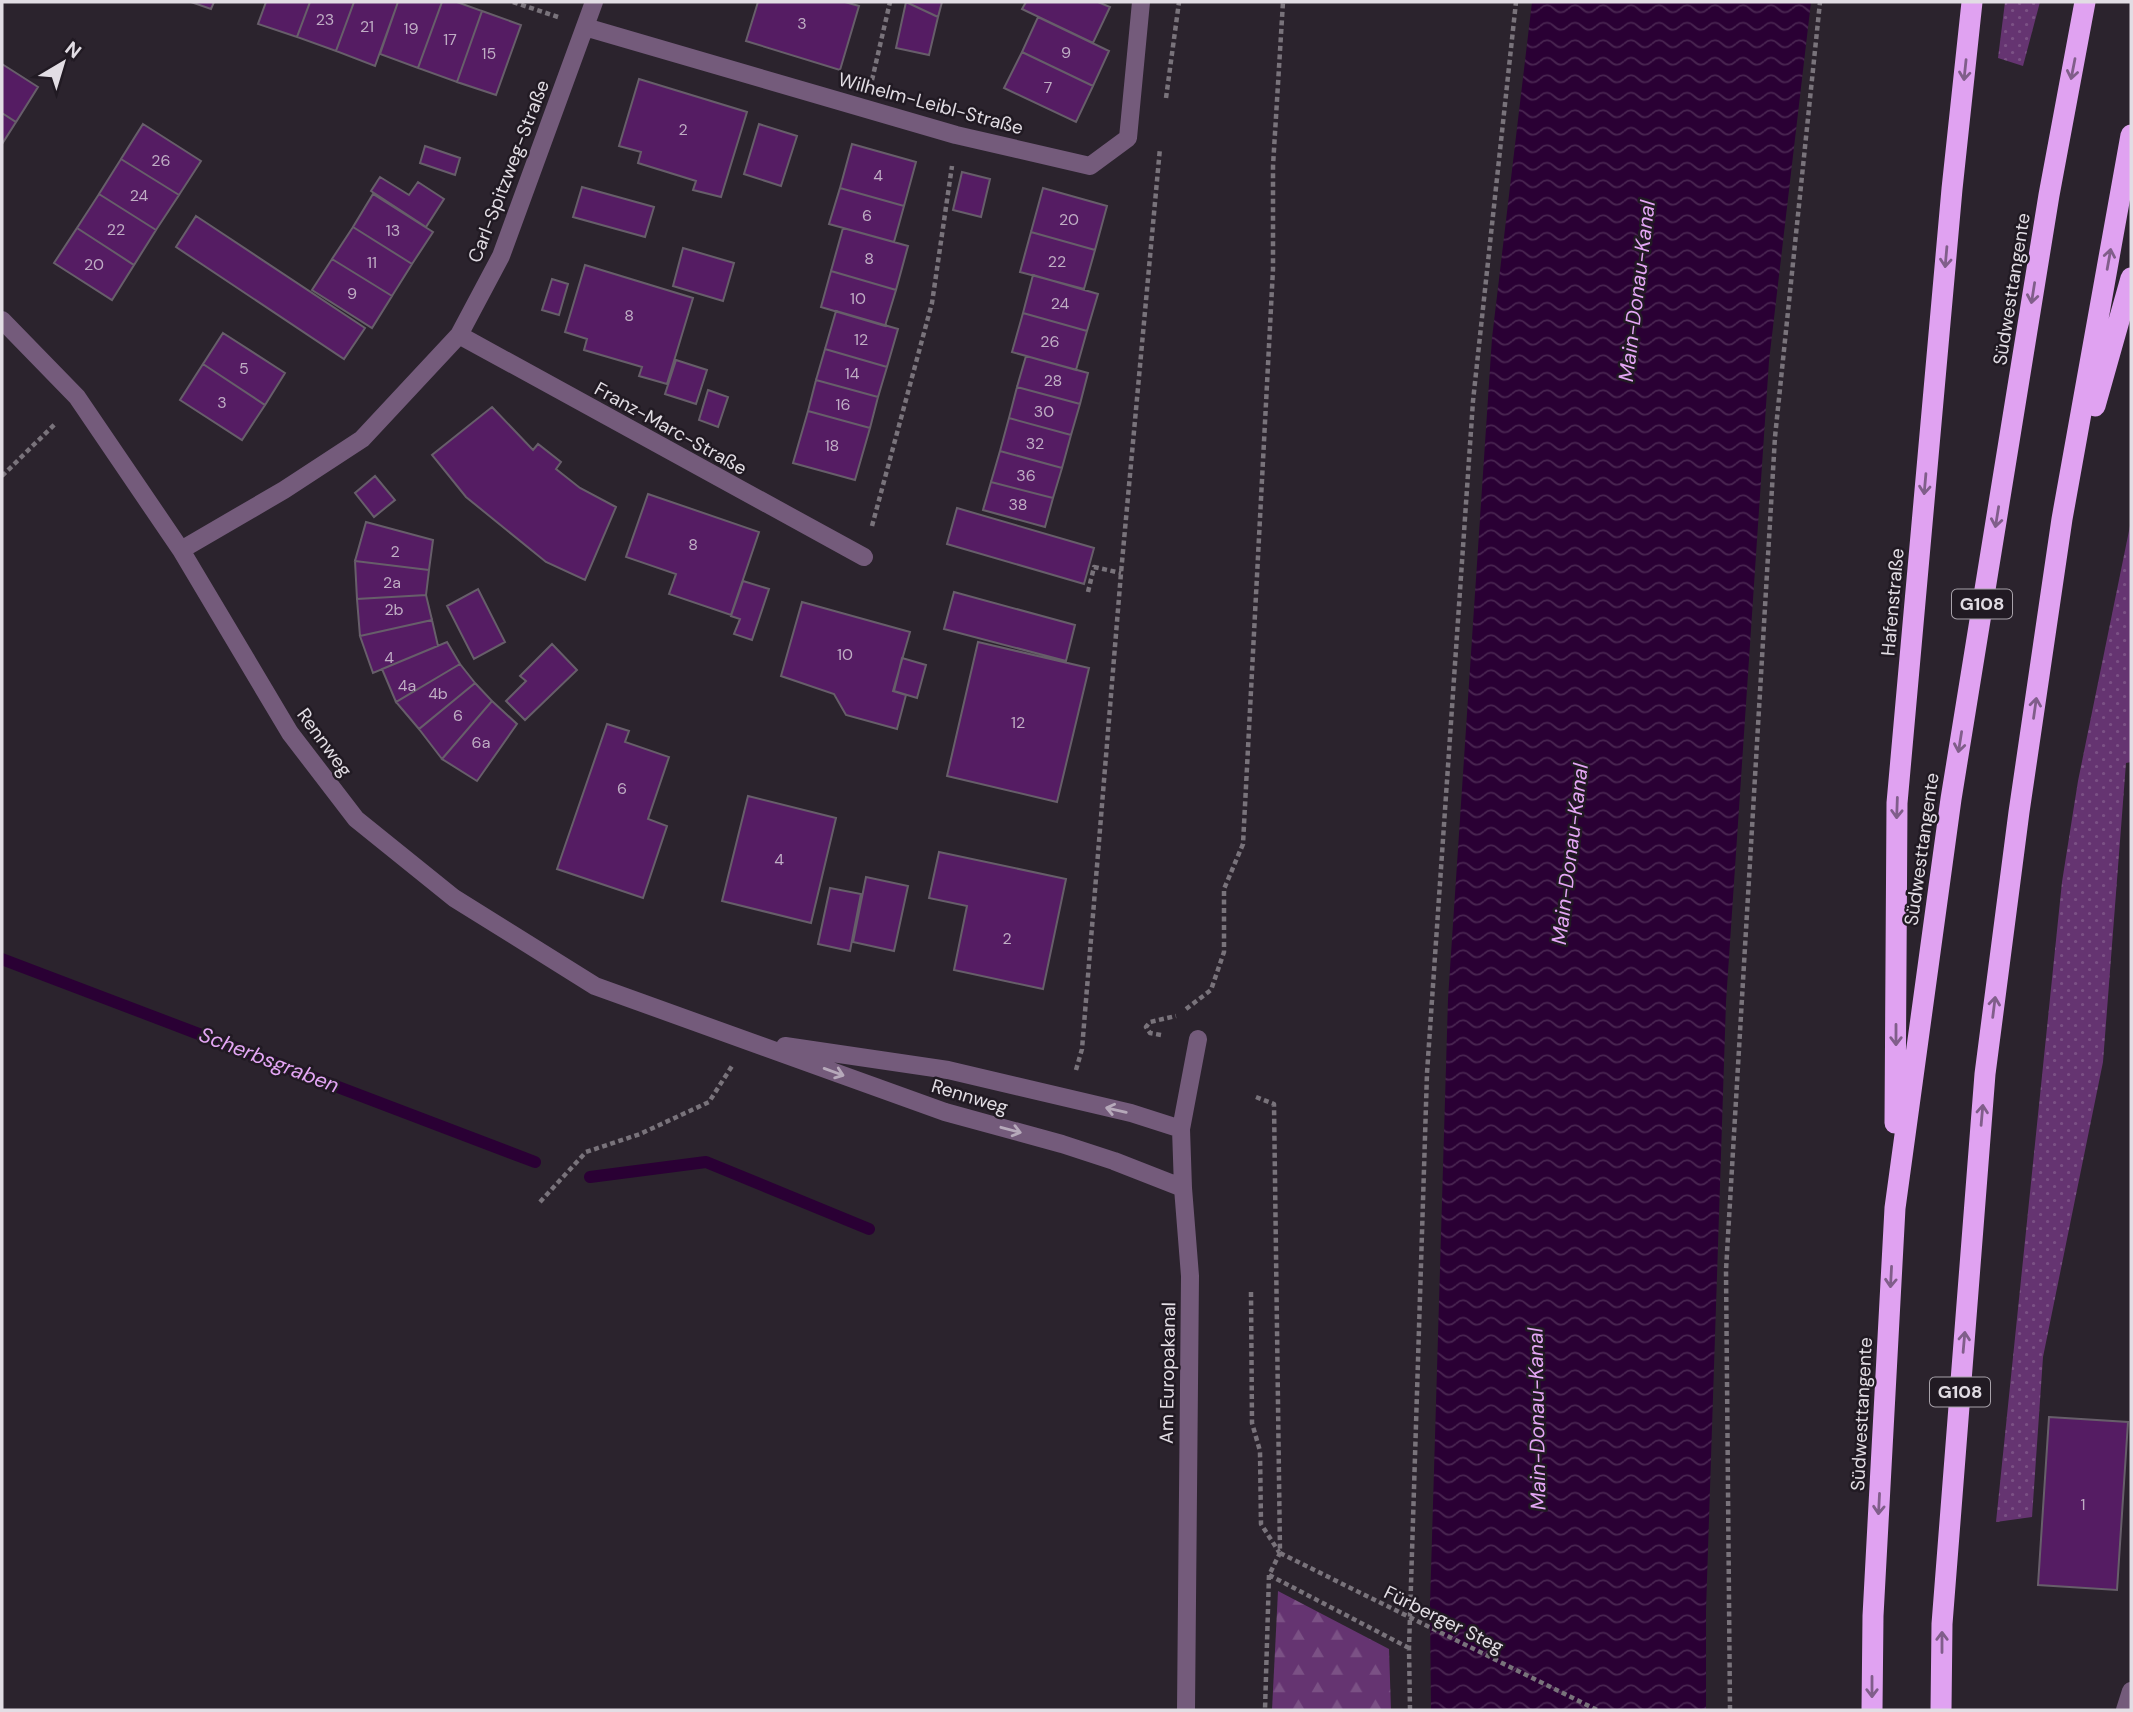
<svg xmlns="http://www.w3.org/2000/svg" width="2133" height="1712" font-family="'DM Sans',sans-serif">
  <defs>
    <pattern id="grass-dots" width="8" height="8" patternUnits="userSpaceOnUse" patternTransform="scale(1.75)"><rect width="8" height="8" fill="#653471"/><path d="M2 2h.1M6 6h.1" fill="none" stroke="#7b5185" stroke-width="1.8" stroke-linecap="round"/></pattern>
    <pattern id="forest-firs" width="22" height="20" patternUnits="userSpaceOnUse" patternTransform="scale(1.75)"><rect width="22" height="20" fill="#653471"/><path d="M5 1l3.5 6h-7zM16 11l3.5 6h-7z" fill="#7b5185"/></pattern>
    <pattern id="water-waves" width="16" height="10" patternUnits="userSpaceOnUse" patternTransform="scale(1.75)"><rect width="16" height="10" fill="#2a0034"/><path d="M0 5q4-4 8 0t8 0" fill="none" stroke="#492551"/></pattern>
  </defs>
  <rect width="100%" height="100%" fill="#2b232d"/>
  <path fill="url(#grass-dots)" d="M2005 2H2040L2023 66 1998 58Z
    M2131 521V762L2126 763 2103 1062 2043 1357 2032 1517 1996 1522 2062 882 2078 781Z"/>
  <path fill="url(#forest-firs)" d="M1278 1591 1389 1649 1391 1710H1272Z"/>
  <path fill="url(#water-waves)" d="M1532 2H1811L1769 361 1726 1002 1706 1610V1710H1431L1430 1605 1448 999 1492 338Z"/>
  <g fill="none" stroke-linecap="round" stroke-linejoin="round">
    <path stroke="#2a0034" stroke-width="12" d="M2 959 535 1162
      M590 1177 706 1162 869 1229"/>
  </g>
  <path fill="#551c63" stroke="#675e6a" stroke-width="2" d="M191 2H214L211 9Z
    M266 2H310L297 37 258 24Z
    M310 2H354L336 51 297 37Z
    M354 2H398L375 66 336 51Z
    M398 2H442L418 68 380 54Z
    M442 2H457L482 11 457 82 418 68Z
    M758 2H845L859 6 840 70 746 41Z
    M906 2H942L938 17Z
    M906 2 938 17 929 55 896 48Z
    M1026 2H1098L1110 7 1093 43 1022 9Z
    M482 11 521 25 496 95 457 82Z
    M1038 17 1109 51 1093 86 1022 52Z
    M1022 52 1093 86 1076 122 1004 88Z
    M2 64 38 87 16 122 2 113Z
    M639 79 747 112 721 197 693 190 696 181 638 163 641 152 619 146Z
    M2 113 16 122 2 144Z
    M143 124 201 161 179 195 121 159Z
    M759 124 797 136 781 186 744 174Z
    M852 144 916 162 904 206 840 188Z
    M425 146 460 158 455 175 420 163Z
    M121 159 179 195 156 230 99 194Z
    M962 172 990 179 981 217 953 210Z
    M380 177 409 195 418 182 444 199 426 227 371 191Z
    M582 187 654 207 645 237 573 217Z
    M840 188 904 206 894 242 829 224Z
    M1043 188 1107 206 1095 250 1031 232Z
    M99 194 156 230 134 265 77 228Z
    M373 194 433 232 412 264 353 227Z
    M196 216 365 328 344 359 176 247Z
    M353 227 412 264 392 296 332 259Z
    M77 228 134 265 112 300 54 263Z
    M843 228 908 246 896 290 831 271Z
    M1031 232 1095 250 1084 289 1020 272Z
    M683 248 734 263 723 301 673 286Z
    M332 259 392 296 372 328 312 290Z
    M585 265 693 298 667 384 639 376 642 367 584 350 587 339 565 332Z
    M831 271 896 290 885 326 821 307Z
    M1033 275 1098 294 1087 331 1023 313Z
    M552 279 568 284 559 315 542 310Z
    M836 311 898 329 887 367 825 349Z
    M1023 313 1087 331 1076 370 1012 352Z
    M223 333 285 373 265 405 203 364Z
    M825 349 887 367 878 397 816 380Z
    M1026 356 1088 373 1080 404 1017 387Z
    M676 360 707 370 696 404 665 394Z
    M203 364 265 405 242 440 180 400Z
    M816 380 878 397 870 428 808 411Z
    M1017 387 1080 404 1071 435 1009 418Z
    M708 390 728 397 718 427 699 420Z
    M492 407 533 450 538 444 561 462 556 469 580 488 616 507 585 580 546 562 466 497 432 455Z
    M808 411 870 428 855 480 793 463Z
    M1009 418 1071 435 1062 468 1000 451Z
    M1000 451 1062 468 1053 498 991 482Z
    M375 476 395 500 374 517 355 493Z
    M991 482 1053 498 1045 527 983 510Z
    M648 494 759 532 731 615 669 594 676 574 626 557Z
    M957 508 1094 548 1084 584 947 544Z
    M366 522 433 540 429 570 355 561Z
    M355 561 429 570 426 595 357 599Z
    M743 581 769 589 752 640 734 634 740 619 731 616Z
    M478 589 505 642 474 659 447 606Z
    M954 592 1075 625 1066 661 944 629Z
    M426 595 432 620 360 636 357 599Z
    M802 602 910 632 893 691 906 695 897 729 846 715 834 694 781 676Z
    M432 620 438 646 373 673 360 636Z
    M447 642 460 664 396 702 382 669Z
    M978 642 1089 668 1057 802 947 776Z
    M552 644 577 670 525 720 506 701 526 681 520 676Z
    M902 658 926 665 917 698 894 691Z
    M460 664 475 683 419 729 396 702Z
    M475 683 492 701 442 759 419 729Z
    M492 701 517 724 477 781 442 759Z
    M607 724 629 731 625 742 669 757 648 819 667 826 643 898 557 869Z
    M748 796 836 818 811 923 722 901Z
    M939 852 1066 879 1043 989 954 970 967 906 929 898Z
    M866 877 908 886 894 951 853 942Z
    M830 888 861 894 850 951 818 944Z
    M2049 1417 2128 1422 2117 1590 2038 1585Z"/>
  <g fill="none" stroke-linecap="round" stroke-linejoin="round">
    <path stroke="#79737b" stroke-width="4.5" stroke-dasharray="5 3.5" stroke-linecap="butt" d="M513 2 558 17
      M872 80 890 2
      M1166 98 1179 2
      M2 476 56 423
      M872 526 932 303 952 166
      M1088 592 1094 567 1121 573
      M1186 1009 1211 990 1224 952V889L1243 844 1273 269V166L1283 2
      M1161 1035 1150 1033 1146 1027 1150 1022 1176 1016
      M1076 1070 1082 1049 1121 573 1160 148
      M1256 1097 1274 1104 1280 1553 1269 1575 1265 1710
      M540 1202 586 1152 640 1134 709 1102 732 1066
      M1251 1292 1252 1423 1260 1451 1261 1524 1279 1552
      M1269 1575 1409 1648
      M1410 1710 1409 1648 1427 1073 1473 401 1516 2
      M1730 1710 1726 1270 1775 437 1820 2"/>
    <path stroke="#745b7b" stroke-width="18" d="M585 27 956 135 1090 166 1128 138 1141 2
      M2 320 77 397 181 550 290 733 356 819 454 898 595 986 945 1112 1062 1144 1114 1161 1183 1188
      M459 335 864 557
      M181 550 284 490 362 439 459 335 501 256 594 2
      M785 1046 948 1070 1131 1113 1181 1129
      M1186 1710 1190 1276 1183 1188 1181 1129 1198 1039
      M2125 1710 2131 1691"/>
    <path stroke="#e0a2f1" stroke-width="21" d="M2095 406 2131 278
      M1895 1123 1897 803 1952 189 1972 2
      M1872 1710 1873 1616 1895 1208 1951 799 2049 195 2085 2
      M1941 1710 1942 1624 1985 1074 2019 812 2062 519 2131 135"/>
    <path stroke="#79737b" stroke-width="4.5" stroke-dasharray="5 3.5" stroke-linecap="butt" d="M1280 1553 1597 1710"/>
  </g>
  <defs><path id="oneway-shaft" d="M-6 0H5M1.5-3L5.5 0L1.5 3" fill="none" stroke-width="1.6" stroke-linecap="round" stroke-linejoin="round" transform="scale(1.75)"/></defs>
  <g stroke="#805e8a">
    <use href="#oneway-shaft" transform="translate(2073 69) rotate(101)"/>
    <use href="#oneway-shaft" transform="translate(1965 70) rotate(96)"/>
    <use href="#oneway-shaft" transform="translate(1946 257) rotate(95)"/>
    <use href="#oneway-shaft" transform="translate(2109 259) rotate(-80)"/>
    <use href="#oneway-shaft" transform="translate(2033 293) rotate(99)"/>
    <use href="#oneway-shaft" transform="translate(1925 484) rotate(95)"/>
    <use href="#oneway-shaft" transform="translate(1997 517) rotate(99)"/>
    <use href="#oneway-shaft" transform="translate(2035 708) rotate(-82)"/>
    <use href="#oneway-shaft" transform="translate(1960 742) rotate(99)"/>
    <use href="#oneway-shaft" transform="translate(1897 808) rotate(92)"/>
    <use href="#oneway-shaft" transform="translate(1994 1007) rotate(-83)"/>
    <use href="#oneway-shaft" transform="translate(1896 1035) rotate(90)"/>
    <use href="#oneway-shaft" transform="translate(1982 1115) rotate(-85)"/>
    <use href="#oneway-shaft" transform="translate(1891 1277) rotate(93)"/>
    <use href="#oneway-shaft" transform="translate(1964 1342) rotate(-85)"/>
    <use href="#oneway-shaft" transform="translate(1879 1504) rotate(93)"/>
    <use href="#oneway-shaft" transform="translate(1942 1642) rotate(-90)"/>
    <use href="#oneway-shaft" transform="translate(1872 1687) rotate(90)"/>
  </g>
  <g stroke="#b6a9ba">
    <use href="#oneway-shaft" transform="translate(834 1072) rotate(20)"/>
    <use href="#oneway-shaft" transform="translate(1116 1110) rotate(-167)"/>
    <use href="#oneway-shaft" transform="translate(1011 1130) rotate(15)"/>
  </g>
  <g text-anchor="middle" stroke-width="5" stroke-linejoin="round" paint-order="stroke">
    <g font-size="16" fill="#bfadc4">
      <text x="325" y="25">23</text>
      <text x="802" y="29">3</text>
      <text x="367" y="32">21</text>
      <text x="411" y="34">19</text>
      <text x="450" y="45">17</text>
      <text x="1066" y="58">9</text>
      <text x="489" y="59">15</text>
      <text x="1048" y="93">7</text>
      <text x="683" y="135">2</text>
      <text x="161" y="166">26</text>
      <text x="878" y="181">4</text>
      <text x="139" y="201">24</text>
      <text x="867" y="221">6</text>
      <text x="1069" y="225">20</text>
      <text x="116" y="235">22</text>
      <text x="393" y="236">13</text>
      <text x="869" y="264">8</text>
      <text x="1057" y="267">22</text>
      <text x="372" y="268">11</text>
      <text x="94" y="270">20</text>
      <text x="352" y="299">9</text>
      <text x="858" y="304">10</text>
      <text x="1060" y="309">24</text>
      <text x="629" y="321">8</text>
      <text x="861" y="345">12</text>
      <text x="1050" y="347">26</text>
      <text x="244" y="374">5</text>
      <text x="852" y="379">14</text>
      <text x="1053" y="386">28</text>
      <text x="222" y="408">3</text>
      <text x="843" y="410">16</text>
      <text x="1044" y="417">30</text>
      <text x="1035" y="449">32</text>
      <text x="832" y="451">18</text>
      <text x="1026" y="481">36</text>
      <text x="1018" y="510">38</text>
      <text x="693" y="550">8</text>
      <text x="395" y="557">2</text>
      <text x="392" y="588">2a</text>
      <text x="394" y="615">2b</text>
      <text x="845" y="660">10</text>
      <text x="389" y="663">4</text>
      <text x="407" y="691">4a</text>
      <text x="438" y="699">4b</text>
      <text x="458" y="721">6</text>
      <text x="1018" y="728">12</text>
      <text x="481" y="748">6a</text>
      <text x="622" y="794">6</text>
      <text x="779" y="865">4</text>
      <text x="1007" y="944">2</text>
      <text x="2083" y="1510">1</text>
    </g>
    <g fill="#211a23" stroke="#a8a2aa" stroke-width="2">
      <rect x="1952" y="589.5" width="60" height="29" rx="5"/>
      <rect x="1930" y="1377.5" width="60" height="29" rx="5"/>
    </g>
    <g font-size="18" font-weight="bold" fill="#e2dde4">
      <text x="1982" y="610">G108</text>
      <text x="1960" y="1398">G108</text>
    </g>
    <g font-size="19" fill="#e2dde4" stroke="#211a23">
      <text transform="translate(931 103) rotate(15)" y="7">Wilhelm-Leibl-Straße</text>
      <text transform="translate(508 171) rotate(-69)" y="7">Carl-Spitzweg-Straße</text>
      <text transform="translate(2011 289) rotate(-81)" y="7">Südwesttangente</text>
      <text transform="translate(671 428) rotate(29)" y="7">Franz-Marc-Straße</text>
      <text transform="translate(1892 602) rotate(-85)" y="7">Hafenstraße</text>
      <text transform="translate(325 742) rotate(54)" y="7">Rennweg</text>
      <text transform="translate(1921 849) rotate(-82)" y="7">Südwesttangente</text>
      <text transform="translate(970 1096) rotate(17)" y="7">Rennweg</text>
      <text transform="translate(1167 1373) rotate(-89)" y="7">Am Europakanal</text>
      <text transform="translate(1861 1414) rotate(-87)" y="7">Südwesttangente</text>
      <text transform="translate(1444 1619) rotate(26)" y="7">Fürberger Steg</text>
    </g>
    <g font-size="21" font-style="italic" fill="#e4a6f5" stroke="#211a23">
      <text transform="translate(1637 291) rotate(-83)" y="7">Main-Donau-Kanal</text>
      <text transform="translate(1570 854) rotate(-83)" y="7">Main-Donau-Kanal</text>
      <text transform="translate(269 1060) rotate(21)" y="7">Scherbsgraben</text>
      <text transform="translate(1537 1419) rotate(-91)" y="7">Main-Donau-Kanal</text>
    </g>
  </g>
  <rect width="2133" height="1712" fill="none" stroke="#e2dde4" stroke-width="7"/>
  <g transform="translate(63 63) rotate(38)" stroke="#211a23" stroke-width="5" paint-order="stroke">
  <path d="M0-5L12 26L0 18L-12 26Z" fill="#e2dde4"/>
  <text y="-10" font-size="19" font-weight="bold" text-anchor="middle" fill="#e2dde4">N</text>
  </g>
</svg>
